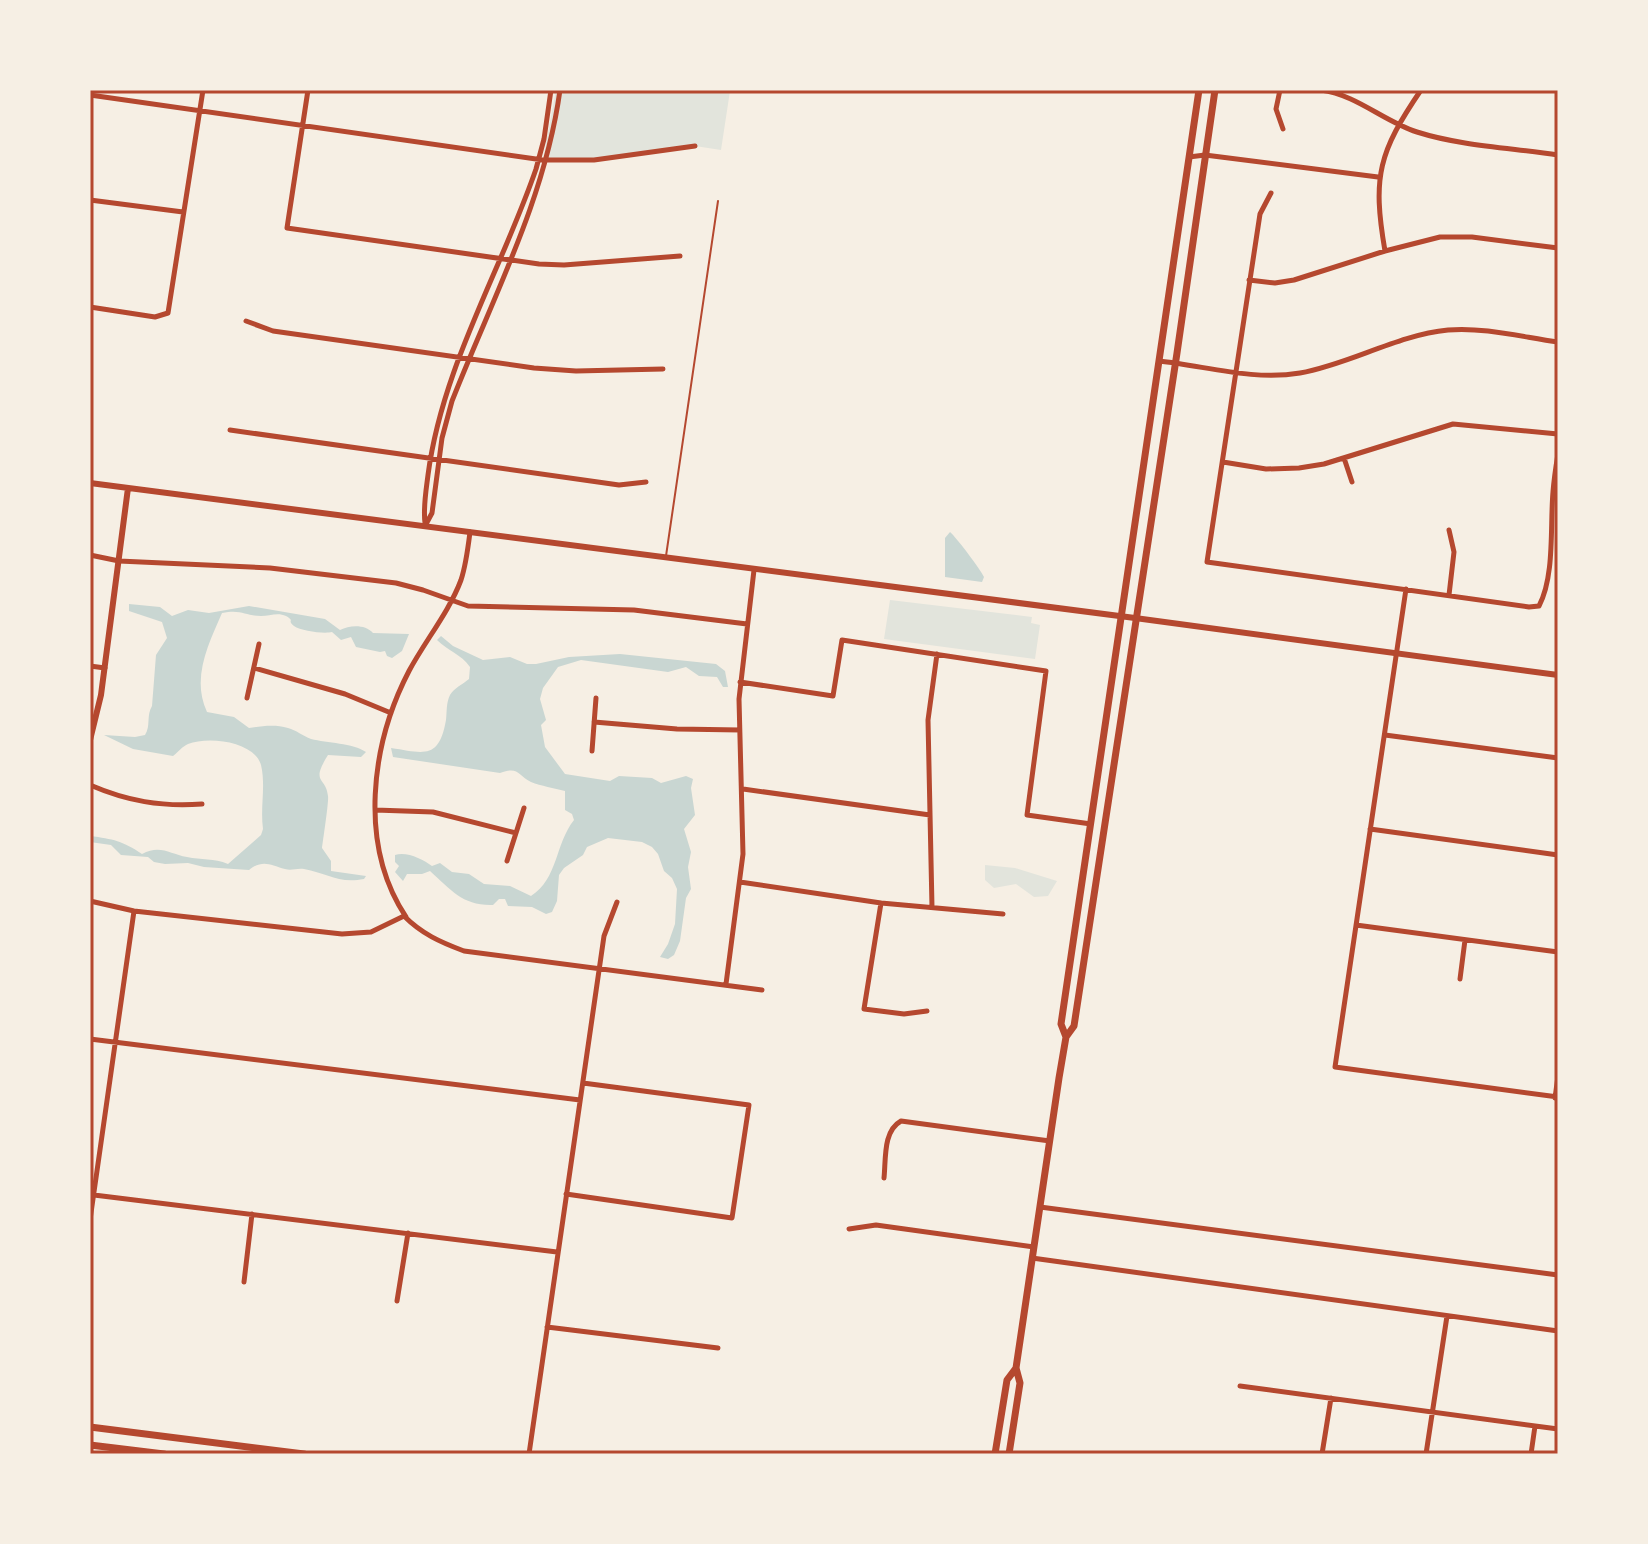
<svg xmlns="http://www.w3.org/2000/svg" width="1648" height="1544" font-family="'Roboto Serif',serif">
  <rect width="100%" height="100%" fill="#f6efe4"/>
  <path fill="#e2e4dc" d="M556 90 730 91 721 150 695 146 594 160H543Z
    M890 600 1032 617 1031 623 1040 625 1035 659 884 639Z
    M985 865 1015 868 1057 881 1048 896 1034 897 1016 884 994 888 985 880Z"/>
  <path fill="#c9d6d2" d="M950 532C956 537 981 570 984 577L982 582 945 577V538Z
    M129 604 160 607 172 616 188 610 209 613 249 606 325 619 340 630C350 625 365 624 373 633L409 634 402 651 392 658 387 656 385 651 380 652 356 647 351 637 341 640 332 632C324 634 301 631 294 626 286 619 296 622 286 616 278 612 269 616 261 616 245 616 242 609 222 613 209 643 191 678 207 712L234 717 249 728C262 726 275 724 288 728 296 730 303 736 311 739 327 743 353 743 366 752L361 757 328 755C310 784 326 776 328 796 329 801 323 840 322 848L331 861V871L366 876 364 879C338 884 327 873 304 869 296 868 292 871 285 869 270 865 263 859 249 870L204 867 188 863 165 864 154 862 148 857 121 855 111 845 90 842V836C113 839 123 841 142 854 160 844 170 854 187 857 201 860 214 858 228 864L261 835 263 829C260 807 266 786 261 765 254 741 208 736 188 744 183 746 178 752 173 756L133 749 104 735 135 737 145 735C151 726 146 716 152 706L156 655 167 638 162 622 129 611Z
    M441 636 453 646 483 660 510 657 527 664H536L569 657 620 654 716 664 725 671 728 687H723L717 677 699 676 686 667 668 672 581 660 558 667 543 688 540 699 546 720 541 725 545 747 565 774 610 781 619 776 652 778 661 783 686 776 693 779 691 788 695 815 684 829 691 852 688 867 691 889 686 898 680 941 674 955 668 959 660 957 668 944 675 924 677 889 672 878 664 871 658 854 652 847 642 842 608 838 587 847 583 855 564 868 559 875 557 901 552 912 546 914 532 907 508 906 505 899H499L493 905C463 906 451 890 430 871L422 874H407L403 881 395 872 399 866 395 862V855C406 851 423 859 432 866L440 863 452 872 469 874 484 884 510 886 531 896C558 879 555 844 574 820L572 814 565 810V791C554 788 541 786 531 782 517 775 519 766 500 773L393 757 391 748C424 753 439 760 446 720 447 712 446 703 450 695 454 688 463 684 469 679L470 667C461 654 448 651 437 640Z"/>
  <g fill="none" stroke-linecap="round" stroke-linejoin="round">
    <path stroke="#b5482f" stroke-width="2" d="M666 556 718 201"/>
    <path stroke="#b5482f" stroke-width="5" d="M308 90 287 228 539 264 564 265 680 256
      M1280 90 1276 109 1283 129
      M1321 90C1357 95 1383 121 1417 132 1461 146 1512 148 1558 155
      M90 95 543 160H594L695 146
      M1189 157 1205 155 1378 177
      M1271 193 1260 214 1207 562 1529 607 1539 606C1555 576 1550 525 1553 492 1554 479 1556 466 1558 454
      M90 200 183 212
      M1385 251C1372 176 1379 152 1421 90
      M1249 280 1275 283 1294 280 1385 251 1440 237H1472L1558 248
      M90 307 155 317 168 313 203 90
      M246 321 273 331 534 368 576 371 663 369
      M1159 361C1206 366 1253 381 1300 373 1350 364 1397 335 1448 330 1484 327 1522 337 1558 342
      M230 430 619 485 646 482
      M1344 458 1352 482
      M1223 462 1266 469 1299 468 1324 464 1453 424 1558 434
      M425 523C423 507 426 491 428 475 442 367 501 271 536 169L544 139 551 90
      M425 526 432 513 442 438 452 401C492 299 545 200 560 90
      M1449 530 1454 552 1449 595
      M90 555 119 561 270 568 396 583 423 590 468 606 634 610 747 624
      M1406 589 1335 1067 1558 1097
      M90 666 105 668
      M254 668 345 694 391 713
      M740 682 833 696 842 640 1046 671 1027 815 1091 824
      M247 698 259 644
      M594 722 677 729 740 730
      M1385 735 1558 758
      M592 751 596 698
      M90 785C127 801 161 807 202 804
      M743 789 930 815
      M375 810 433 812 516 833
      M1370 829 1558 855
      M507 861 524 808
      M740 882 881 903 1003 914
      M90 901 134 911 342 934 371 932 404 916C422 934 440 942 464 951L762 990
      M881 903 864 1009 904 1014 927 1011
      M932 907 928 720 937 654
      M406 917C358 845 371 744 409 671 425 641 449 612 461 580 466 565 468 548 470 532
      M1356 925 1558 952
      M1460 979 1465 940
      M726 984 743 854 739 699 754 570
      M90 1039 580 1100
      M1555 1098 1558 1076
      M884 1178C886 1158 883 1131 901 1121L1050 1141
      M566 1194 732 1218 749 1105 583 1083
      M94 1195 557 1252
      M1040 1207 1558 1275
      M90 1220 134 911
      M849 1229 876 1225 1034 1247
      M1032 1258 1558 1331
      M244 1282 252 1214
      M397 1301 408 1233
      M547 1327 718 1348
      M1240 1386 1558 1429
      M529 1454 604 936 617 902
      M1322 1454 1331 1398
      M1426 1454 1447 1316
      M1531 1454 1535 1426"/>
    <path stroke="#b5482f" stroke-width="6" d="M90 483 1135 618 1558 675
      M90 740 101 695 128 488"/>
    <path stroke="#b5482f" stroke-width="7" d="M1066 1037 1061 1024 1199 90
      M90 1427 304 1454
      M90 1445 164 1454
      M995 1454 1007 1380 1016 1368
      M1009 1454 1020 1383 1016 1368 1059 1078 1066 1037 1074 1026 1177 353 1215 90"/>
  </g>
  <rect width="1648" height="1544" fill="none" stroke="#f6efe4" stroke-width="184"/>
  <rect x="92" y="92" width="1464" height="1360" fill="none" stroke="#b5482f" stroke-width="3"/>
</svg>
